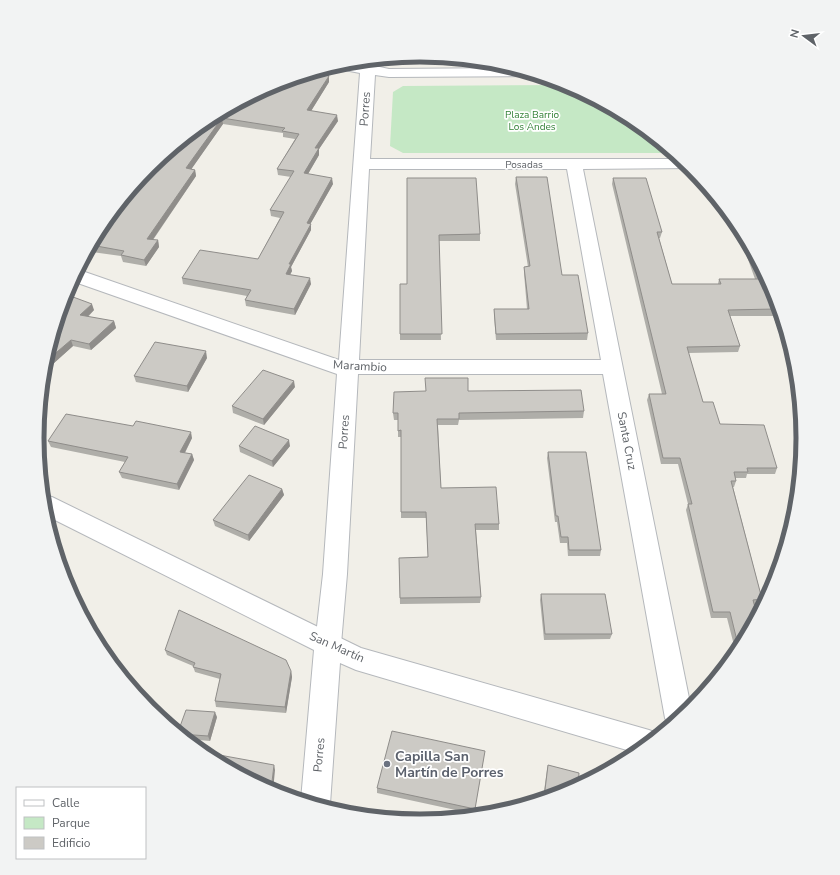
<svg xmlns="http://www.w3.org/2000/svg" width="840" height="875" font-family="'Nunito Sans',sans-serif">
  <rect width="100%" height="100%" fill="#f1efe8"/>
  <path fill="#c5e8c5" d="M570 85 633 119 674 153H403L390 146 393 92 403 86Z"/>
  <g fill="none" stroke-linecap="round" stroke-linejoin="round">
    <g stroke="#b5b8bc" stroke-width="2">
      <path id="minor" d="M375 59V66L389 69 514 68 535 74 529 76 389 77 375 75 370 159H681L692 168 583 169 691 708 669 726 665 718 603 374H358L347 574 341 644 337 652 328 656 319 652 315 644 323 574 337 374 72 281 78 270 82 271 339 360 360 73 329 67 345 62 360 64 361 60ZM369 169H567L601 360H359Z"/>
    </g>
    <g stroke="#b5b8bc" stroke-width="2">
      <path id="tertiary" d="M43 495 52 497 361 648 649 730 659 734 637 753 356 670 340 663 330 804 328 808 301 800 314 650 45 515Z"/>
    </g>
    <use href="#minor" fill="#fff" fill-rule="evenodd"/>
    <use href="#tertiary" fill="#fff" fill-rule="evenodd"/>
  </g>
  <path fill="#afaea9" d="M329 82 311 111 338 121 319 149V155L308 174 333 184 310 224 311 230 291 267 292 271 290 275 311 284 295 315 246 306 245 300 247 296 183 284 182 278 258 259 280 218 271 216 270 210 291 177 278 175 277 169 295 139 283 137V133L223 124 191 169 195 170 196 176 153 240H158L159 247 146 266 123 262 121 256 92 252 90 246 113 215H112L111 213 149 167 207 119Z
    M516 177 562 275 588 333 587 340H496L494 316V309H527L524 273V267H528L515 184Z
    M699 177 718 200H708Z
    M407 178 480 234V241H439L441 340H400V284H407Z
    M613 178 662 232 660 238H659L672 284H718L719 279H755L745 251 747 245H748L744 236 774 291 796 363 799 393 790 370 792 366 773 316H730L740 346 738 352 688 353 703 402 720 424 777 468 775 474H747L746 478H735L736 481 734 487H733L762 599 759 605H754L757 615 738 650 736 653 727 618H711L686 510 688 504 678 464H661L647 400 649 394H662L612 184Z
    M65 294 94 310 88 317 114 321 116 328 91 350 73 346 44 372V363Z
    M207 358 188 392 136 382 134 376Z
    M295 387 264 425 233 413 232 406Z
    M468 391 584 411 583 418 459 420 458 425H438L441 488 499 524V530H476L481 597 480 603 400 604 399 558 428 557 426 518H401V437H398V420H394L393 413Z
    M799 394 800 409 797 399Z
    M192 438 185 453 192 454 194 460 179 490 122 478 119 472 125 462 51 447 48 441Z
    M239 446H290L273 467 240 452Z
    M548 452 601 550 600 556H568L567 543H560L557 522H555L547 458Z
    M282 489 284 495 249 541 215 526 213 520Z
    M541 594 612 634 610 639 544 640 540 600Z
    M165 650 291 671 292 677 286 713 216 707 215 701 220 679 195 672 193 666 167 655Z
    M217 717 210 741 187 739 178 732Z
    M484 756 474 814 377 793V788Z
    M548 765 566 791 543 798 547 770Z"/>
  <path fill="#8f8d8a" d="M329 76V82L308 116 307 110Z
    M337 115 338 121 319 149V155L305 179 304 173 315 148Z
    M222 118 223 124 188 174 186 168Z
    M195 170 196 176 149 245 147 239Z
    M332 178 333 184 307 230V223Z
    M311 224V230L291 267 292 271 287 280 286 274 289 264Z
    M158 240 159 247 146 266 144 260Z
    M310 278 311 284 295 315 294 309Z
    M92 304 94 310 82 322 80 315Z
    M114 321 116 328 91 350 89 344Z
    M71 340 73 346 44 372V363Z
    M206 351 207 358 188 392 187 386Z
    M294 381 295 387 264 425 263 419Z
    M191 432 192 438 182 458 180 452Z
    M289 440 290 446 273 467 272 461Z
    M192 454 194 460 179 490 177 484Z
    M282 489 284 495 249 541 248 535Z
    M291 671 292 677 286 713 285 707Z
    M215 712 217 717 210 741 208 736Z
    M274 765 275 770 273 791 271 790Z"/>
  <path fill="#cccac5" stroke="#8f8d8a" d="M310 72 329 76 307 110 337 115 315 148H319L304 173 332 178 307 223 311 224 289 264H291L286 274 310 278 294 309 245 300 251 290 182 278 200 250 258 259 284 212 270 210 294 171 277 169 299 134 282 131 285 128 222 118 186 168 195 170 147 239 158 240 144 260 121 255 124 251 91 245 118 210 114 209 149 167 207 119 274 84Z
    M516 177H547L562 275H578L588 333 496 334 494 309H529L524 267 530 266Z
    M407 178H476L480 234 439 235 442 334H400V284H407Z
    M613 178H646L662 232H657L672 284H721L719 279H759L747 245H749L774 291 796 363 775 309 728 310 740 346 687 347 703 402H713L720 424 764 425 777 468H747L748 472H734L736 481H731L762 599 753 600 757 615 739 649 730 612H713L688 504H692L680 458H663L649 394H666Z
    M706 186 713 194H710Z
    M65 294 92 304 80 315 114 321 89 344 71 340 44 363 59 315 61 314 59 313Z
    M155 342 206 351 187 386 134 376Z
    M793 364H796L797 375Z
    M263 370 294 381 263 419 232 406Z
    M425 378H468V391L581 390 584 411 459 413V419H437L441 488 496 487 499 524H475L481 597 400 598 399 558 428 557 426 512H401V430L398 431V413H393L394 392 426 391Z
    M66 414 133 426 136 421 191 432 180 452 192 454 177 484 119 472 128 457 48 441Z
    M255 426 289 440 272 461 239 446Z
    M548 452H586L601 550H569L568 537H561L558 516H556Z
    M249 475 282 489 248 535 213 520Z
    M541 594H605L612 634H545Z
    M179 610 286 660 291 671 285 707 215 701 221 674 193 667 195 663 165 650Z
    M186 710 215 712 208 736 180 734 178 732Z
    M392 731 485 751 475 809 377 788Z
    M214 754 274 765 271 790 213 759Z
    M548 765 579 773 578 785 566 791 544 798Z"/>
  <circle fill="#6b7280" stroke="#fff" stroke-width="1.5" cx="387" cy="764" r="4"/>
  <g text-anchor="middle" stroke-width="3.5" stroke-linejoin="round" paint-order="stroke">
    <g font-size="10" fill="#348238" stroke="#fff">
      <text x="532" y="118">Plaza Barrio<tspan x="532" dy="12">Los Andes</tspan></text>
    </g>
    <g font-size="10" fill="#5f6368" stroke="#fff">
      <text x="524" y="168">Posadas</text>
    </g>
    <g font-size="12" fill="#5f6368" stroke="#fff">
      <text transform="translate(365 109) rotate(-86)" y="4">Porres</text>
      <text transform="translate(360 366) rotate(3)" y="4">Marambio</text>
      <text transform="translate(344 432) rotate(-86)" y="4">Porres</text>
      <text transform="translate(627 441) rotate(79)" y="4">Santa Cruz</text>
      <text transform="translate(337 647) rotate(24)" y="4">San Martín</text>
      <text transform="translate(319 755) rotate(-85)" y="4">Porres</text>
    </g>
    <g font-size="14" font-weight="bold" fill="#5b616d" stroke="#fff" text-anchor="start">
      <text x="395" y="761">Capilla San<tspan x="395" dy="16">Martín de Porres</tspan></text>
    </g>
  </g>
  <path d="M0 0H840V875H0ZM44 438a376 376 0 1 1 752 0a376 376 0 1 1-752 0Z" fill="#f2f3f3" fill-rule="evenodd"/>
  <path fill="none" stroke="#5f6368" stroke-width="5" d="M44 438a376 376 0 1 1 752 0a376 376 0 1 1-752 0Z"/>
  <rect x="16" y="787" width="130" height="72" fill="#ffffff" stroke="#bfc1c3"/>
  <rect x="24" y="800" width="20" height="6" fill="#ffffff" stroke="#bfc1c3"/>
  <text x="52" y="807" font-size="12" fill="#5f6368">Calle</text>
  <rect x="24" y="817" width="20" height="12" fill="#c5e8c5" stroke="#bfc1c3"/>
  <text x="52" y="827" font-size="12" fill="#5f6368">Parque</text>
  <rect x="24" y="837" width="20" height="12" fill="#cccac5" stroke="#bfc1c3"/>
  <text x="52" y="847" font-size="12" fill="#5f6368">Edificio</text>
  <g transform="translate(804 36) rotate(285)" stroke="#ffffff" stroke-width="3" paint-order="stroke">
  <path d="M0-3L7 15L0 10L-7 15Z" fill="#5f6368"/>
  <text y="-6" font-size="11" font-weight="bold" text-anchor="middle" fill="#5f6368">N</text>
  </g>
</svg>
